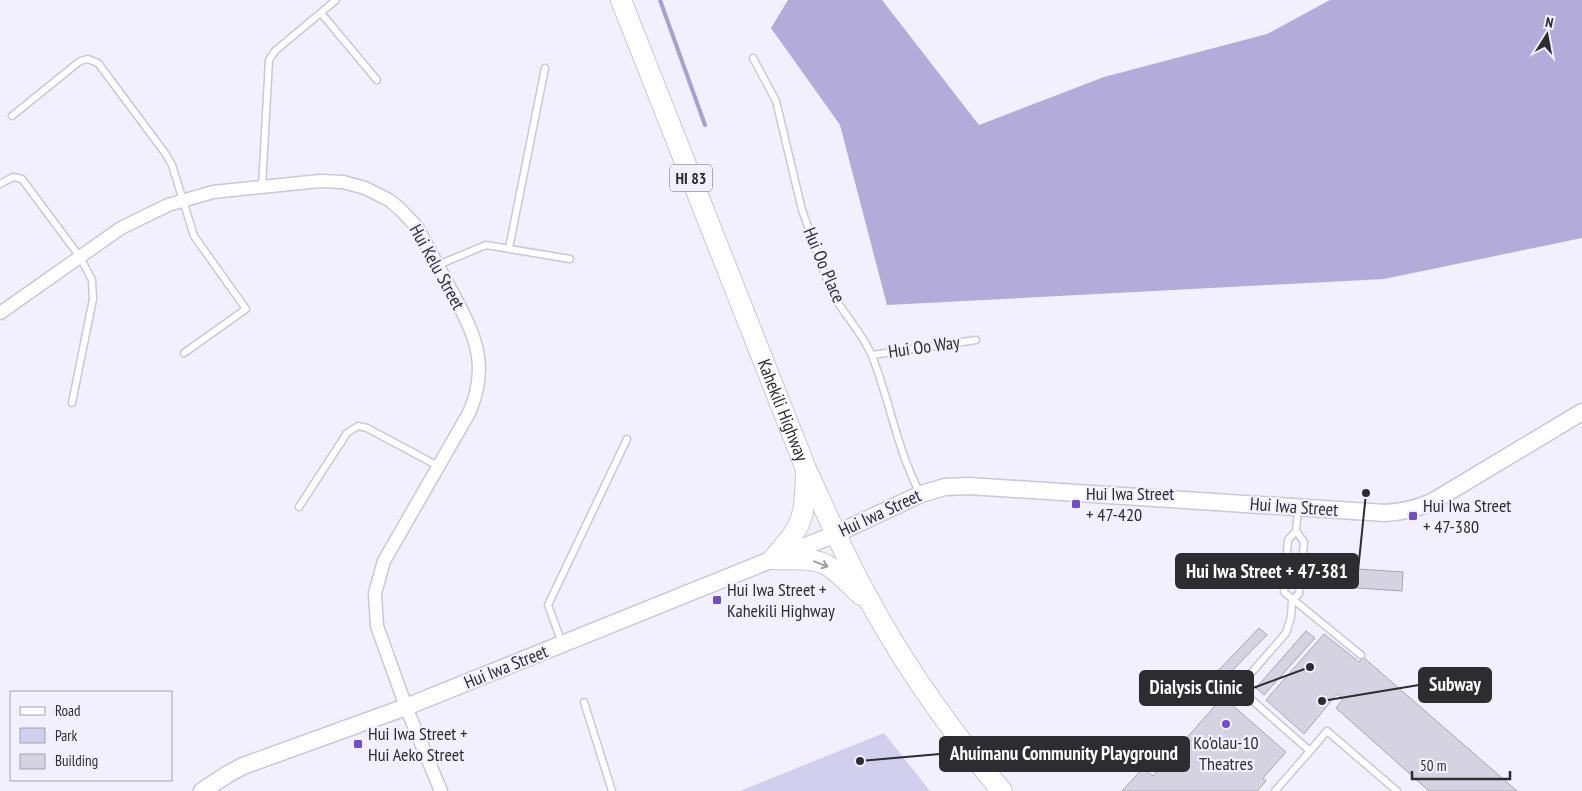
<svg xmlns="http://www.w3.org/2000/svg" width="1582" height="791" font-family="'PT Sans Narrow',sans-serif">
  <rect width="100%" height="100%" fill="#f2f0fe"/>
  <path fill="#d2ceee" d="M884 733 930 791H742V790Z"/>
  <path fill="#b3abda" d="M788 0H882L979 125 1104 77 1267 34 1330 0H1582V238L1384 279 887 305 840 125 771 28Z"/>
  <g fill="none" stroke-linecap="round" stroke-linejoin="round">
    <path stroke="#a8a1cf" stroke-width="4" d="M660 0 705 125"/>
  </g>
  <path fill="#d5d3e1" stroke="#a8a6b3" d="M1344 568 1403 572 1402 591 1342 587Z
    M1259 628 1267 635 1221 682 1214 675Z
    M1306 631 1315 638 1264 695 1256 688Z
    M1324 634 1359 662 1363 657 1517 791H1429L1336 708 1343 699 1337 694 1304 734 1266 700Z
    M1223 697 1286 752 1263 778 1266 781 1257 791H1122L1143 768 1153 776Z"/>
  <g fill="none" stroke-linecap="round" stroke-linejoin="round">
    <g stroke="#c9c8d5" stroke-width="9">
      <path id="service" d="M321 13 377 80
        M753 58 776 101 802 210 831 291C843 314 862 332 872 356 890 401 897 450 920 493
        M12 116 80 61 88 59 98 63 165 153 172 165 194 236 246 309 184 353
        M0 184 13 177 22 179 80 257 92 280 93 299 72 403
        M262 187 269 60 275 51 336 0
        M509 248 545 68
        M438 265 486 245 570 259
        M872 355 976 340
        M299 507 347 433 358 426 367 428 438 466
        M1298 509 1296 531 1288 540 1284 592 1361 655
        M1296 531 1304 542 1299 594 1292 600 1291 617 1286 633 1245 680 1243 689 1245 694 1310 751 1327 731 1397 791
        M562 643 548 605 627 439
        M584 702 612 791
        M1275 791 1310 751"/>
    </g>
    <g stroke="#c9c8d5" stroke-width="15">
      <path id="minor" d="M0 313 121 228 168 205 213 192 320 181 343 182 365 188 389 200 399 208 417 227C429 249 440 270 452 292 475 335 490 365 469 413L384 561 375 593 377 626 406 707 441 791"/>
    </g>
    <g stroke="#c9c8d5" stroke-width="19">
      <path id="tertiary" d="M202 791 228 774 243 766 406 707 773 559 836 534 921 494 945 487 969 486 1385 513C1402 512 1416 509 1432 502L1582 412"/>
    </g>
    <g stroke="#c9c8d5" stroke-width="22">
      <g id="primary">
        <path id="s1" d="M621 0 806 469C824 507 840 546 860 583 899 658 947 727 1002 791"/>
        <path d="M773 559C789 560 810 557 825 564 838 571 850 585 861 595"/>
        <path d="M773 559C781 549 791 539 797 528 806 512 805 491 806 473"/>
      </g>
    </g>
    <use href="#service" stroke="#fff" stroke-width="6"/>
    <use href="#minor" stroke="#fff" stroke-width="12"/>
    <use href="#tertiary" stroke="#fff" stroke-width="16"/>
    <use href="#primary" stroke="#fff" stroke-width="20"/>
  </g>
  <defs><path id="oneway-shaft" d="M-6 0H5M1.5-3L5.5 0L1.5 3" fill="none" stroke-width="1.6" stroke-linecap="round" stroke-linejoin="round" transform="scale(1.25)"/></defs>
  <use stroke="#a0a0a2" href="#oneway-shaft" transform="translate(821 564) rotate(21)"/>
  <g fill="#704ec7" stroke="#f2f0fe" stroke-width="2">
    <rect x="1071" y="499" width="10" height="10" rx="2.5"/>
    <rect x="1408" y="511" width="10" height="10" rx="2.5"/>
    <rect x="712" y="595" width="10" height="10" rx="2.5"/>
    <circle cx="1226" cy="724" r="5"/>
    <rect x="353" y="739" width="10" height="10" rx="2.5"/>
  </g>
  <g text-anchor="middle" stroke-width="4.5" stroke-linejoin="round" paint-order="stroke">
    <rect fill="#f2f0fe" stroke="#68676e" stroke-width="1" x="670" y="164.5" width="42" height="27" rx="4"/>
    <g font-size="16" font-weight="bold" fill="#2d2c31">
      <text x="691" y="184">HI 83</text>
    </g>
    <g font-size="18" fill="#2d2c31" stroke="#f2f0fe">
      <text transform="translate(824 265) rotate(67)" y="6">Hui Oo Place</text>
      <text transform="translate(437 267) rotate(61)" y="6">Hui Kelu Street</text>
      <text transform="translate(924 347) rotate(-8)" y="6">Hui Oo Way</text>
      <text dy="6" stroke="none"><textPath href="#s1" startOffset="441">Kahekili Highway</textPath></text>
      <text transform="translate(1294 507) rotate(4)" y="6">Hui Iwa Street</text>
      <text transform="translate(880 513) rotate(-25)" y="6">Hui Iwa Street</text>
      <text transform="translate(506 667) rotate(-22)" y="6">Hui Iwa Street</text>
    </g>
    <g font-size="18" fill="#2d2c31" stroke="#f2f0fe" text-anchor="start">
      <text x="1086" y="500">Hui Iwa Street<tspan x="1086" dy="21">+ 47-420</tspan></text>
      <text x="1423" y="512">Hui Iwa Street<tspan x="1423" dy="21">+ 47-380</tspan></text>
      <text x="727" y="596">Hui Iwa Street +<tspan x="727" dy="21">Kahekili Highway</tspan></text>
      <text x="368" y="740">Hui Iwa Street +<tspan x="368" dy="21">Hui Aeko Street</tspan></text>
      <text x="1226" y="749" text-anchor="middle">Ko'olau-10<tspan x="1226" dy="21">Theatres</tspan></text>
    </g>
  </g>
  <path fill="none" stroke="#2d2c31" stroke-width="2" d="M1366 493L1358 571M1322 701L1419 685M1310 667L1253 688M860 761L940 754"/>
  <g fill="#2d2c31" stroke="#f2f0fe" stroke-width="2">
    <circle cx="1366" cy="493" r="5"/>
    <circle cx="1322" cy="701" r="5"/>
    <circle cx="1310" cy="667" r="5"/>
    <circle cx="860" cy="761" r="5"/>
  </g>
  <g fill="#2d2c31" stroke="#2d2c31" stroke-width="2">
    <rect x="1176" y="554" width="182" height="34" rx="5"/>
    <rect x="1419" y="668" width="72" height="34" rx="5"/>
    <rect x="1140" y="671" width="113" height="34" rx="5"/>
    <rect x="940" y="737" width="249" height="34" rx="5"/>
  </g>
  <g font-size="19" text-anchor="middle" font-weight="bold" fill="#fff">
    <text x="1267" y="578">Hui Iwa Street + 47-381</text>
    <text x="1455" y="691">Subway</text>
    <text x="1196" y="694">Dialysis Clinic</text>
    <text x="1064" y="760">Ahuimanu Community Playground</text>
  </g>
  <rect x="10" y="691" width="162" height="90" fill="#f2f0fe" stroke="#a3a2ac"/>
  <rect x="20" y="707" width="25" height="8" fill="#ffffff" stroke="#a3a2ac"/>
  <text x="55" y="716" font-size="15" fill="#2d2c31">Road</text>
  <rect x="20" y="728" width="25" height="15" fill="#d2ceee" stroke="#a3a2ac"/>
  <text x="55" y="741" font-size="15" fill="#2d2c31">Park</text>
  <rect x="20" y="754" width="25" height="15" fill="#d5d3e1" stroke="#a3a2ac"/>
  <text x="55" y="766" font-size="15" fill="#2d2c31">Building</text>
  <g transform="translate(1547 35) rotate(11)" stroke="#f2f0fe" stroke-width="4" paint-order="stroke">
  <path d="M0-4L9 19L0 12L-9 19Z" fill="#2d2c31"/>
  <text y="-8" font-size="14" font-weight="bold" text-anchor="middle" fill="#2d2c31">N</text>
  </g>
  <path d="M1412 771v8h98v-8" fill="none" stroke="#2d2c31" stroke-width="2.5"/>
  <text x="1420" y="771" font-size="15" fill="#2d2c31" stroke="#f2f0fe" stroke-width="4" paint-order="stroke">50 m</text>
</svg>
